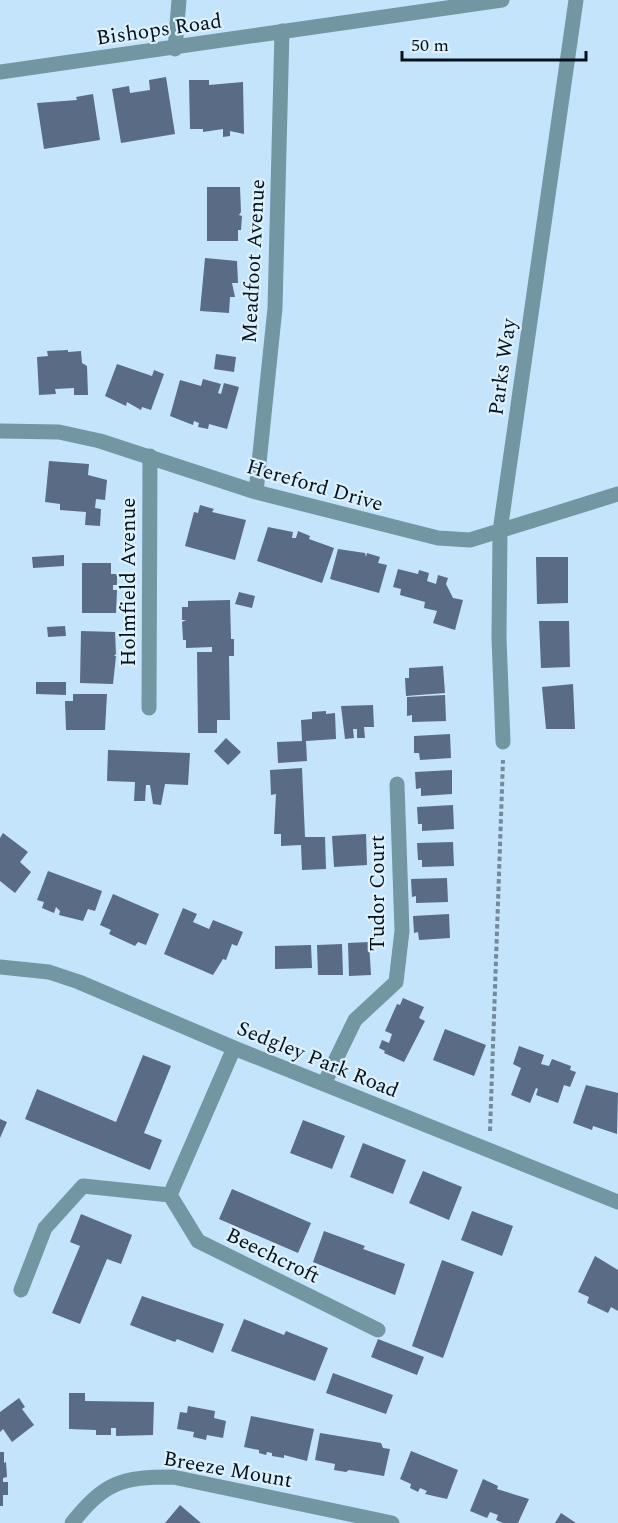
<svg xmlns="http://www.w3.org/2000/svg" width="618" height="1523" font-family="Spectral,serif">
  <rect width="100%" height="100%" fill="#c4e4fc"/>
  <path fill="#596b85" d="M166 77 175 134 121 143 112 89 129 86 130 93 150 90 149 80Z
    M189 80H209V85L243 82 244 134 230 131V136L223 137V129L203 132V129H190Z
    M93 94 100 140 44 149 37 103 77 100 76 97Z
    M207 187H240L241 212 239 215 242 216 241 230H238V241H207Z
    M205 258 237 261 238 283H232L235 297H230L229 313 200 311Z
    M68 350V352L81 351 82 363 87 366 88 395H74V388L55 389 56 394 39 395 37 357 48 356 47 351Z
    M216 354 236 357 234 372 214 369Z
    M117 364 152 376 154 370 164 374 151 410 142 407 141 410 127 402 126 406 105 396Z
    M203 379 221 384 218 393 221 394 224 383 239 387 227 429 209 424 208 429 198 427 199 423 194 421 193 425 170 416 180 380 201 386Z
    M49 461 89 464 88 475 107 480 105 500 96 499 95 508 101 509 100 526 85 525 86 512 60 510V504L45 502Z
    M200 505 214 509 212 512 246 520 235 560 185 546 194 512 198 513Z
    M268 527 293 532 292 538H296L298 531 310 536 309 539 334 548 322 583 257 561Z
    M338 549 365 553 366 557 367 553 380 557 378 563 387 565 379 593 330 579Z
    M64 555V566L33 568 32 557Z
    M536 557H568V603L537 604Z
    M82 563H111V574H117V585H113V590H117L116 613H82Z
    M398 569 418 574 419 570 429 573 427 581 436 584 438 575 448 578 446 584 453 598 463 600 455 630 433 623 437 611 424 608 425 602 400 595 401 589 393 587Z
    M239 592 255 596 252 608 235 604Z
    M230 600 231 639H234V656H229L230 720H217V733H198L197 652H212V647L186 648V640H183L182 622 186 620H182V607H188V601Z
    M539 621H569L570 667 541 668Z
    M65 626 66 636 48 637 47 627Z
    M81 631 115 632 116 654 114 656H116L113 684 80 683Z
    M443 666 445 693 406 696 405 678H409V668Z
    M36 682H66V695L36 694Z
    M573 684 575 729H546L542 687Z
    M73 694H107L105 730H66L65 701H73Z
    M445 695 446 721 412 722V715L407 716V697Z
    M373 705 374 727H364L365 738H357V729H353L354 738 345 739 341 706Z
    M326 711V714L335 713 336 739 306 741 307 761 278 763 277 742 302 741 301 720 312 719V712Z
    M450 734 451 758 420 760 419 753H414V736Z
    M226 738 241 752 228 765 214 751Z
    M108 750 190 753 188 785 165 784 161 805 153 804 150 785H146L145 801H134L135 782 107 781Z
    M302 768 305 837H325L326 869 302 870 301 845 281 846V834H274L276 794 271 795 270 770Z
    M452 770V794L421 796V788L416 789 415 772Z
    M453 805 454 829 422 831V824H418L417 807Z
    M3 833 28 852 20 862 31 872 15 893 0 881V838Z
    M366 834 367 865 334 867 332 836Z
    M453 842 454 866 422 867V860H418L417 843Z
    M48 871 102 891 95 911 88 909 83 921 59 915 60 911 56 907 54 913 42 908 44 902 37 900Z
    M447 878 448 902 416 903V896L412 897 411 879Z
    M113 894 159 914 146 945 138 942 135 946 109 934 111 930 100 925Z
    M183 908 197 914 193 922 209 929 213 920 243 932 237 946 232 944 226 960 223 959 213 975 164 954Z
    M449 914 450 938 419 940 418 932 414 933 413 916Z
    M369 942 371 975 349 976 348 943Z
    M342 944 343 975H318L317 945Z
    M311 945 312 968 275 969V946Z
    M403 998 424 1007 419 1018 425 1021 404 1062 384 1053 385 1051 379 1048 382 1040 389 1043 392 1034 385 1031 397 1004 400 1005Z
    M445 1029 486 1045 474 1076 433 1060Z
    M519 1046 544 1055 541 1064 549 1066 552 1059 571 1066 570 1070 576 1072 570 1087 564 1085 558 1103 536 1095 538 1089 536 1088 530 1103 511 1095 521 1068 513 1064Z
    M143 1055 171 1066 144 1133 162 1140 150 1170 25 1119 37 1089 116 1122Z
    M586 1085 618 1093 617 1134 593 1126 592 1130 573 1123Z
    M0 1119 7 1122 0 1138Z
    M303 1120 345 1136 332 1169 290 1153Z
    M363 1143 406 1160 393 1194 350 1177Z
    M423 1171 462 1187 449 1220 409 1203Z
    M232 1189 311 1223 298 1253 219 1219Z
    M472 1211 513 1226 502 1256 461 1240Z
    M81 1214 132 1235 121 1264 107 1259 80 1324 52 1313 80 1246 70 1242Z
    M324 1231 365 1246 363 1249 405 1264 395 1295 313 1262Z
    M595 1256 618 1270V1311L611 1307 608 1313 587 1303 589 1297 578 1292Z
    M442 1260 474 1272 443 1358 412 1346Z
    M142 1296 224 1324 213 1353 177 1339 175 1342 130 1325Z
    M244 1319 284 1335 286 1331 328 1348 315 1381 231 1351Z
    M378 1339 424 1357 417 1375 371 1357Z
    M333 1373 393 1395 386 1414 326 1393Z
    M69 1393H85V1401L154 1402 153 1435 116 1436V1428H111V1435H96V1430L69 1429Z
    M19 1398 25 1407 22 1409 34 1425 12 1442 3 1429 0 1432V1412Z
    M188 1406 215 1411 214 1418 226 1421 223 1438 207 1435 206 1440 193 1437 194 1432 177 1429 180 1412 187 1413Z
    M251 1416 314 1429 307 1461 284 1455V1458L272 1456V1453L267 1452 266 1455 259 1453V1450L244 1447Z
    M320 1433 381 1443 383 1448 390 1449 384 1476 349 1470 346 1472 334 1470 335 1464 315 1460Z
    M411 1451 458 1470 447 1499 425 1494 427 1491 420 1488 418 1492 410 1488 411 1484 400 1479Z
    M0 1452H4V1463L6 1462 7 1477 3 1478V1482H8V1495H3V1506H0Z
    M483 1479 498 1486 497 1489 529 1499 518 1523H503L496 1520 498 1515 490 1512 487 1518 470 1511Z
    M180 1505 201 1523H165Z
    M561 1513 576 1523H555Z"/>
  <g fill="none" stroke-linecap="round" stroke-linejoin="round">
    <path stroke="#738a9b" stroke-width="4" stroke-dasharray="4.5 3" stroke-linecap="butt" d="M490 1131 503 760"/>
    <path stroke="#7297a3" stroke-width="15" d="M175 49 179 0
      M0 72 502 0
      M0 431 59 432 100 441 256 492 438 538 470 540 618 494
      M256 492 275 308 282 31
      M149 708 150 456
      M503 742 499 638 500 531 576 0
      M0 967 49 972 79 982 234 1048 618 1202
      M324 1084 355 1020 396 982 402 931 397 784
      M170 1195 234 1048
      M21 1290 45 1228 83 1186 170 1195 198 1241 378 1330
      M72 1523C105 1482 121 1477 173 1477L392 1523"/>
  </g>
  <g text-anchor="middle" stroke-width="4.5" stroke-linejoin="round" paint-order="stroke">
    <g font-size="21" fill="#061119" stroke="#dcf0fe">
      <text transform="translate(159 29) rotate(-8)" y="7">Bishops Road</text>
      <text transform="translate(253 261) rotate(-87)" y="7">Meadfoot Avenue</text>
      <text transform="translate(502 367) rotate(-82)" y="7">Parks Way</text>
      <text transform="translate(315 485) rotate(16)" y="7">Hereford Drive</text>
      <text transform="translate(128 582) rotate(-90)" y="7">Holmfield Avenue</text>
      <text transform="translate(377 893) rotate(-90)" y="7">Tudor Court</text>
      <text transform="translate(318 1059) rotate(22)" y="7">Sedgley Park Road</text>
      <text transform="translate(273 1255) rotate(26)" y="7">Beechcroft</text>
      <text transform="translate(228 1469) rotate(10)" y="7">Breeze Mount</text>
    </g>
  </g>
  <path d="M402 51v9h184v-9" fill="none" stroke="#061119" stroke-width="3"/>
  <text x="411" y="51" font-size="18" fill="#061119" stroke="#dcf0fe" stroke-width="4.5" paint-order="stroke">50 m</text>
</svg>
